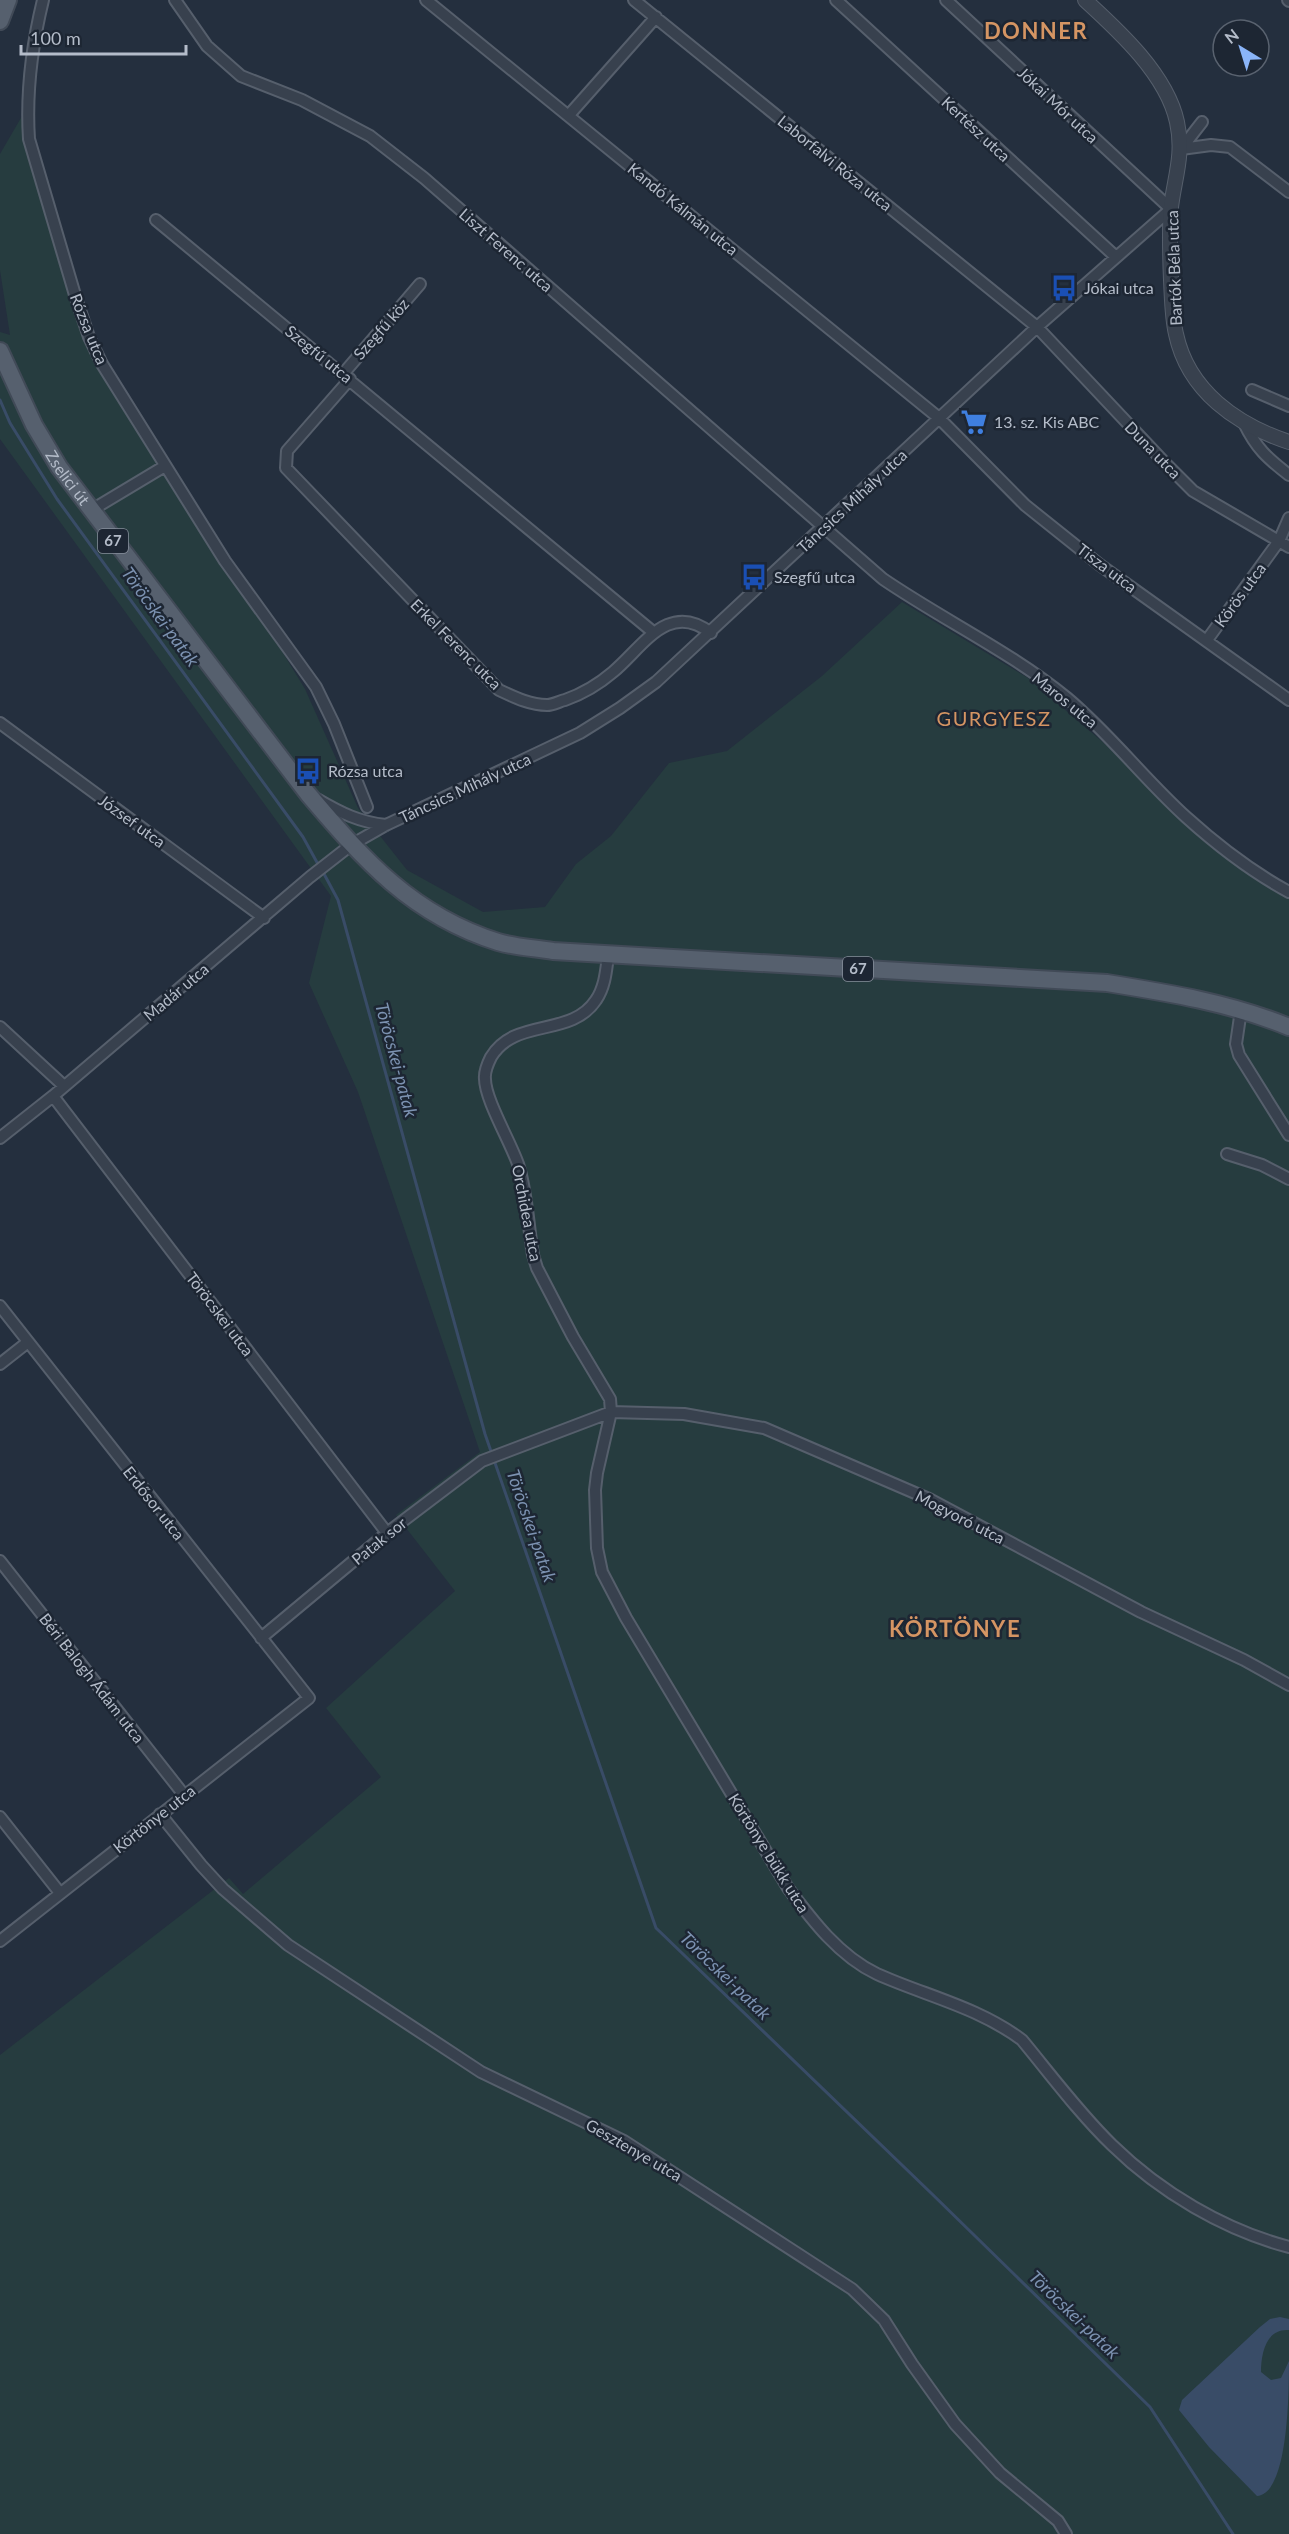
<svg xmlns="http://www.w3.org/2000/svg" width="1289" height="2534" font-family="Lato,sans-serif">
  <rect width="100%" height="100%" fill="#242f3e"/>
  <path fill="#263c3f" d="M25 111 65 251 105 362 305 689 358 808 407 870 483 912 545 907 576 864 611 836 669 763 727 751 822 676 902 602 1028 678 1105 744 1181 820 1260 883 1289 899V2534H0V2055L229 1878 243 1894 381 1777 326 1708 455 1591 396 1515 480 1452 358 1092 309 983 331 896 0 439V332L10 335 0 270V154Z"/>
  <path fill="#394c67" d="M1280 2317 1289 2319V2330C1266 2328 1261 2354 1261 2372L1271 2380 1281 2378 1289 2361C1289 2390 1289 2494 1257 2496L1209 2447 1179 2410 1182 2400 1260 2327 1270 2319Z"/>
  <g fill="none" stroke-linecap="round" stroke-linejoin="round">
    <path stroke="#394c67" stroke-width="3" d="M0 400 10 423 57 499 303 837 319 866
      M323 872 338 900 485 1434 656 1928 930 2192 1150 2407 1233 2534"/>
    <g stroke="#565f6c" stroke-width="14">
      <path id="minor" d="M43 0C32 45 26 93 29 139L75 295 89 337 102 364 225 561 316 687 334 724 367 807
        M175 0 207 46 241 76 302 100 370 136 424 178 883 579C943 620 1011 652 1067 698 1110 734 1144 779 1186 817 1217 845 1252 872 1289 892
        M426 0 939 418 1025 505 1100 565 1289 700
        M634 0 1037 327 1165 463 1193 491 1289 547
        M836 0 1116 257
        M1288 0 1289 1
        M569 115 656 17
        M1181 149 1211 145 1230 147 1289 192
        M1181 149 1202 122
        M156 220 653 632
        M343 374 420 284
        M350 379 287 451 286 468 499 690C514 697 530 705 547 705 553 705 560 701 565 700 582 694 599 684 613 672 643 647 668 600 711 633
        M1252 390 1289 406
        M1244 423C1256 448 1267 458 1289 475
        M90 511 165 466
        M1207 640 1279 541 1289 518
        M0 723 264 918
        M317 799C341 813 359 822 386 825
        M608 956C606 971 605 987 596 1000 571 1038 515 1017 491 1057 488 1063 484 1071 485 1079 485 1099 510 1141 518 1164 527 1192 528 1225 533 1255L537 1268 573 1337 610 1399 611 1412 597 1473 595 1490 597 1548 602 1572 626 1618 788 1888C812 1920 839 1956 877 1974 926 1996 978 2007 1022 2040 1051 2075 1079 2113 1112 2145 1160 2192 1224 2230 1289 2247
        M1241 1010 1236 1044 1239 1055 1289 1135
        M0 1027 64 1086
        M53 1096 387 1533
        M0 1138 53 1096 310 877 351 845 386 825 580 733 620 708 656 682 1037 327 1171 209 946 0
        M1227 1154 1262 1165 1289 1179
        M0 1306 309 1698 0 1941
        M0 1364 28 1342
        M0 1561 184 1795
        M261 1638 387 1533 482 1461 611 1412 684 1414 764 1428 929 1499 1141 1612 1244 1660 1289 1685
        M160 1814 201 1865 223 1889 288 1945 481 2072 624 2141 852 2289 884 2320 912 2364 955 2424 1000 2473 1058 2521 1066 2534
        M0 1817 60 1893"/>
    </g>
    <g stroke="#565f6c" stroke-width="16">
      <path id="tertiary" d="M1085 0C1119 31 1167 75 1177 122 1184 154 1175 176 1171 207 1169 231 1170 256 1171 280 1172 298 1172 317 1176 334 1188 391 1237 425 1289 442"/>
    </g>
    <g stroke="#414a57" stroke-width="20">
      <g id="primary">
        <path d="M0 21 8 0"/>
        <path id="s1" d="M0 351 34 425 59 467 308 794C364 860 412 915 498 942 515 947 535 948 553 951L1107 983C1169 993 1231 1003 1289 1027"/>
      </g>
    </g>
    <use href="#minor" stroke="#38414e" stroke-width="10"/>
    <use href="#tertiary" stroke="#38414e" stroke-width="14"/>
    <use href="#primary" stroke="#56606e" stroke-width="16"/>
  </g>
  <defs>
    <g id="bus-bare" transform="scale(2.07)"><path d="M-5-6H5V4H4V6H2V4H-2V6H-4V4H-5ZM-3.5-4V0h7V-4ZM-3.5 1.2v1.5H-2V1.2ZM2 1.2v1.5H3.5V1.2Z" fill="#1a4fb4" stroke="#1d2633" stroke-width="2.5" paint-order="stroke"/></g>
    <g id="supermarket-bare" transform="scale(2.07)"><path d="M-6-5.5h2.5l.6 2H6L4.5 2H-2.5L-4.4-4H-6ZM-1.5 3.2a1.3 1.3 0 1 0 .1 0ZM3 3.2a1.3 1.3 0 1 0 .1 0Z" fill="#3f7fe0" stroke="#1d2633" stroke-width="2.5" paint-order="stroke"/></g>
  </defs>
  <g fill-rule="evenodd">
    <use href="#bus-bare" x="1064" y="288"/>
    <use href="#supermarket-bare" x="974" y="422"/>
    <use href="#bus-bare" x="754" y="577"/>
    <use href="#bus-bare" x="308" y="771"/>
  </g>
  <g text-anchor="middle" stroke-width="5" stroke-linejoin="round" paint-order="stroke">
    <g fill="#1d2633" stroke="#878f9c" stroke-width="1.5">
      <rect x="98" y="529" width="30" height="24" rx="4.5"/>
      <rect x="843" y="957" width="30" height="24" rx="4.5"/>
    </g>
    <g font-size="15" font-weight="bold" fill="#b4bcc9">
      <text x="113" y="546">67</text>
      <text x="858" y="974">67</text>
    </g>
    <g font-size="16" fill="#b4bcc9" stroke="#1d2633">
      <text transform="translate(1058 105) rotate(43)" y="6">Jókai Mór utca</text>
      <text transform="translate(976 129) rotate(43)" y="6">Kertész utca</text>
      <text transform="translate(835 163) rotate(39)" y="6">Laborfalvi Róza utca</text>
      <text transform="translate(683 209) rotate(39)" y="6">Kandó Kálmán utca</text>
      <text transform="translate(506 250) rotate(41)" y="6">Liszt Ferenc utca</text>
      <text transform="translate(1174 268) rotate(-92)" y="6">Bartók Béla utca</text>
      <text transform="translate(89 329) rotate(68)" y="6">Rózsa utca</text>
      <text transform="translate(381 329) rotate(-49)" y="6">Szegfű köz</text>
      <text transform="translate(319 354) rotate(39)" y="6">Szegfű utca</text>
      <text transform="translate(1153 450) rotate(46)" y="6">Duna utca</text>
      <text dy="6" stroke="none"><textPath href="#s1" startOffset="144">Zselici út</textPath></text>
      <text transform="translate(852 501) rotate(-43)" y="6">Táncsics Mihály utca</text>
      <text transform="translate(1107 568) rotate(37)" y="6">Tisza utca</text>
      <text transform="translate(1240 595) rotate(-54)" y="6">Körös utca</text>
      <text transform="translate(456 644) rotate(45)" y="6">Erkel Ferenc utca</text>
      <text transform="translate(1065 700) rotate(39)" y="6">Maros utca</text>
      <text transform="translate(465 788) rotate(-25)" y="6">Táncsics Mihály utca</text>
      <text transform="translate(132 821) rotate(36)" y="6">József utca</text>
      <text transform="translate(176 992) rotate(-40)" y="6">Madár utca</text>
      <text transform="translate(527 1213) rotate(79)" y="6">Orchidea utca</text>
      <text transform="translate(220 1314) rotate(53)" y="6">Töröcskei utca</text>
      <text transform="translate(154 1503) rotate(52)" y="6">Erdősor utca</text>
      <text transform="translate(960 1517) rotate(27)" y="6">Mogyoró utca</text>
      <text transform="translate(379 1541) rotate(-39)" y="6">Patak sor</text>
      <text transform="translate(92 1678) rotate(52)" y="6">Béri Balogh Ádám utca</text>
      <text transform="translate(154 1819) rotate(-38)" y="6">Körtönye utca</text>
      <text transform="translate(769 1853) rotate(58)" y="6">Körtönye bükk utca</text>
      <text transform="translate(634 2150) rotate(30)" y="6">Gesztenye utca</text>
    </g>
    <g font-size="16" fill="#b4bcc9" stroke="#1d2633" text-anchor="start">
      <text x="1084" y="294">Jókai utca</text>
      <text x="994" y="428">13. sz. Kis ABC</text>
      <text x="774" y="583">Szegfű utca</text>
      <text x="328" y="777">Rózsa utca</text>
    </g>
    <g font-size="18" font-style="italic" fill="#7c92b1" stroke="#1d2633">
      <text transform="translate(160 617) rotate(54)" y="6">Töröcskei-patak</text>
      <text transform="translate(396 1060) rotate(75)" y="6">Töröcskei-patak</text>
      <text transform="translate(531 1526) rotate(71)" y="6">Töröcskei-patak</text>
      <text transform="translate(725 1976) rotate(44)" y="6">Töröcskei-patak</text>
      <text transform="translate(1074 2315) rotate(44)" y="6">Töröcskei-patak</text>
    </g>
    <g font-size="20" letter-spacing="1.5" fill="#d59563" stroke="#1d2633">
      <text x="994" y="726">GURGYESZ</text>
    </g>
    <g font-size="22" font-weight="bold" letter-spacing="1.5" fill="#d59563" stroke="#1d2633">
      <text x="1036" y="39">DONNER</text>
      <text x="955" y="1637">KÖRTÖNYE</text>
    </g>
  </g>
  <g transform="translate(1241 48) rotate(322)"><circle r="28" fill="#1d2633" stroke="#59626f" stroke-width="1.5"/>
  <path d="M0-4.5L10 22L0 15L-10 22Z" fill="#8ab4f8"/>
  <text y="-9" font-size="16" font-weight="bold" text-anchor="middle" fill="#b4bcc9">N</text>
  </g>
  <path d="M21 45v9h165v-9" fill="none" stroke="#b4bcc9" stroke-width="3"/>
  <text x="30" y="45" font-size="18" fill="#b4bcc9" stroke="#1d2633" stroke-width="4.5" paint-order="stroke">100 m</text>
</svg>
